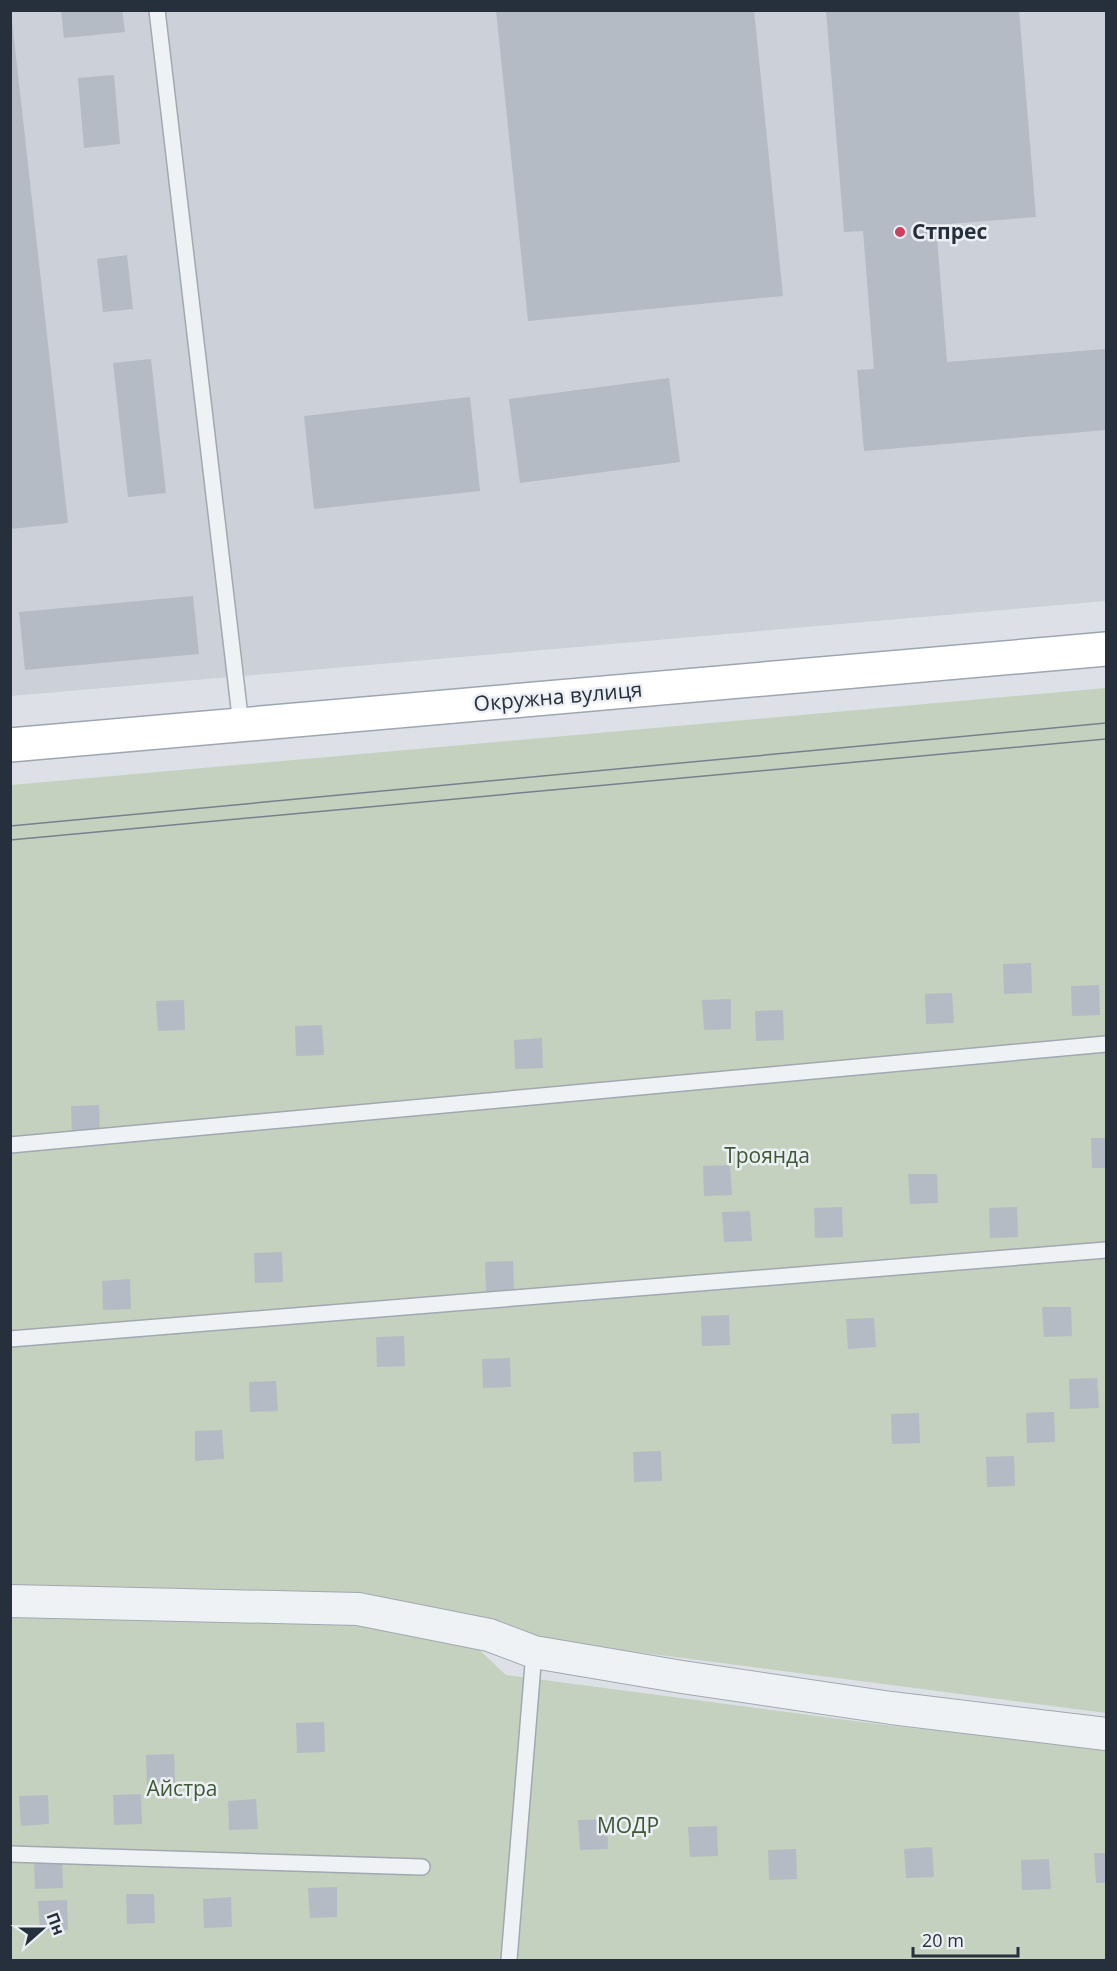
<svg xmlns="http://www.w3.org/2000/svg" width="1117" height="1971" font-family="'Open Sans',sans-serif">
  <rect width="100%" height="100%" fill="#dde1e7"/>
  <path fill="#cbd0d9" d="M11 11H1106V601L11 696Z"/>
  <path fill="#c4d1be" d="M1106 688V1713L544 1640 493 1622 362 1593 11 1592V785Z
    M11 1615 354 1619 475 1646 506 1675 893 1726 1106 1748V1960H11Z"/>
  <path fill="#b4bbc4" d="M61 10H122L125 32 64 38Z
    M496 10H754L783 296 528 321Z
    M826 10H1019L1036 217 936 225 947 362 1106 349V430L864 451 857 370 874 369 863 231 844 232Z
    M10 21H12L68 523 10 529Z
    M114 75 120 144 84 148 78 78Z
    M127 255 133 309 103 312 97 259Z
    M151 359 166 493 128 497 113 363Z
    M669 378 680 462 520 483 509 399Z
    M470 397 480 491 314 509 304 416Z
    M193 596 199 654 25 670 19 612Z
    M1031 963 1032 993 1004 994 1003 964Z
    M1099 985 1100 1015 1072 1016 1071 986Z
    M952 993 954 1023 926 1024 925 994Z
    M731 999V1029L704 1030 702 1000Z
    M184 1000 185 1030 158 1031 156 1001Z
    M783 1010 784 1040 756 1041 755 1011Z
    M322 1025 324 1055 296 1056 295 1026Z
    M542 1038 543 1068 515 1069 514 1040Z
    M99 1105 100 1135 72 1136 71 1106Z
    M1091 1138H1106V1168H1092Z
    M730 1165 732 1195 704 1196 703 1166Z
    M908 1174H937L938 1203 910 1204Z
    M842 1207 843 1237 815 1238 814 1208Z
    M1017 1207 1018 1237 990 1238 989 1208Z
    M750 1211 752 1241 724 1242 722 1212Z
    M282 1252 283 1282 255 1283 254 1253Z
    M513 1261 514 1291 486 1292 485 1262Z
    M130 1279 131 1309 103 1310 102 1281Z
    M1042 1307H1071L1072 1336 1044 1337Z
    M729 1315 730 1345 702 1346 701 1316Z
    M874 1318 876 1347 848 1349 846 1319Z
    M404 1336 405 1366 377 1367 376 1337Z
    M510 1358 511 1387 483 1388 482 1359Z
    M1097 1378 1099 1408 1070 1409 1069 1379Z
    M276 1381 278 1411 250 1412 249 1382Z
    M1054 1412 1055 1442 1027 1443 1026 1413Z
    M919 1413 920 1443 892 1444 891 1414Z
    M222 1430 224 1459 195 1461V1431Z
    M661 1451 662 1481 634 1482 633 1452Z
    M1014 1456 1015 1486 987 1487 986 1457Z
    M324 1722 325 1752 297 1753 296 1723Z
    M174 1754 175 1784 147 1785 146 1755Z
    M141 1794 142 1824 114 1825 113 1795Z
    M48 1795 49 1824 21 1826 19 1796Z
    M256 1799 258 1829 229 1830 228 1801Z
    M607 1819 608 1849 580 1850 578 1820Z
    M717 1826 718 1856 690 1857 688 1827Z
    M932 1847 934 1877 906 1878 904 1849Z
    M796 1849 797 1879 769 1880 768 1850Z
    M1094 1853H1106V1883H1096Z
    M62 1858 63 1888 35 1889 34 1859Z
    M1049 1859 1051 1889 1022 1890 1021 1860Z
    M337 1887V1917L310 1918 308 1888Z
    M126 1894H154L155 1923 127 1924Z
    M231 1897 232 1927 204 1928 203 1899Z
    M67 1900 68 1930 40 1931 38 1901Z"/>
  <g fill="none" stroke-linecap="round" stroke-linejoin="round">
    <g stroke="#a2a8b1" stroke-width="18">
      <path id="lane" d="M157 10 241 725
        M10 1145 1106 1044
        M10 1339 1106 1250
        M10 1854 422 1867
        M509 1960 534 1652"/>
    </g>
    <g stroke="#a2a8b1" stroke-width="34">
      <path id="street" d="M10 1601 358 1609 489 1635 534 1652 682 1677 891 1708 1106 1734"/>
    </g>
    <g stroke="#9ca6b2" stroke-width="36">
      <path id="primary" d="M10 745 1106 649"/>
    </g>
    <use href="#lane" stroke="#eff2f5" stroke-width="15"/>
    <use href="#street" stroke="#eff2f5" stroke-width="32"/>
    <use href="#primary" stroke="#fff" stroke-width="33"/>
    <path stroke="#768190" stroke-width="1.5" d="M10 826 1106 723
      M10 840 1106 739"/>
  </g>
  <circle fill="#cd415d" stroke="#ecf0f5" stroke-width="2" cx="900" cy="232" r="6"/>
  <g text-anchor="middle" stroke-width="5" stroke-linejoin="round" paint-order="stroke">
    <g font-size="21" font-weight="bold" fill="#26303d" stroke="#ecf0f5" text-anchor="start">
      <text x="912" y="239">Стпрес</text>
    </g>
    <g font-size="21" fill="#26303d" stroke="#ecf0f5">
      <text transform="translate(558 697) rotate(-5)" y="7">Окружна вулиця</text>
    </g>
    <g font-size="21" fill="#3d5934" stroke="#ecf0f5">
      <text x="767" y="1163">Троянда</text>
      <text x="182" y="1796">Айстра</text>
      <text x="628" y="1833">МОДР</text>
    </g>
  </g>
  <rect width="1117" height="1971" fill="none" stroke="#26303d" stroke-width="24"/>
  <g transform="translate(42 1929) rotate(69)" stroke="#ecf0f5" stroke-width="4.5" paint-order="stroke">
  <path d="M0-4.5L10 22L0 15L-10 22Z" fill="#26303d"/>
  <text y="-9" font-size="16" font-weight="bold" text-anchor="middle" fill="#26303d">Пн</text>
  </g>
  <path d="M913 1947v9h105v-9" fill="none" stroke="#26303d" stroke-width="3"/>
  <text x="922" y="1947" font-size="18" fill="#26303d" stroke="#ecf0f5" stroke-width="4.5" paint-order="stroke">20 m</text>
</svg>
